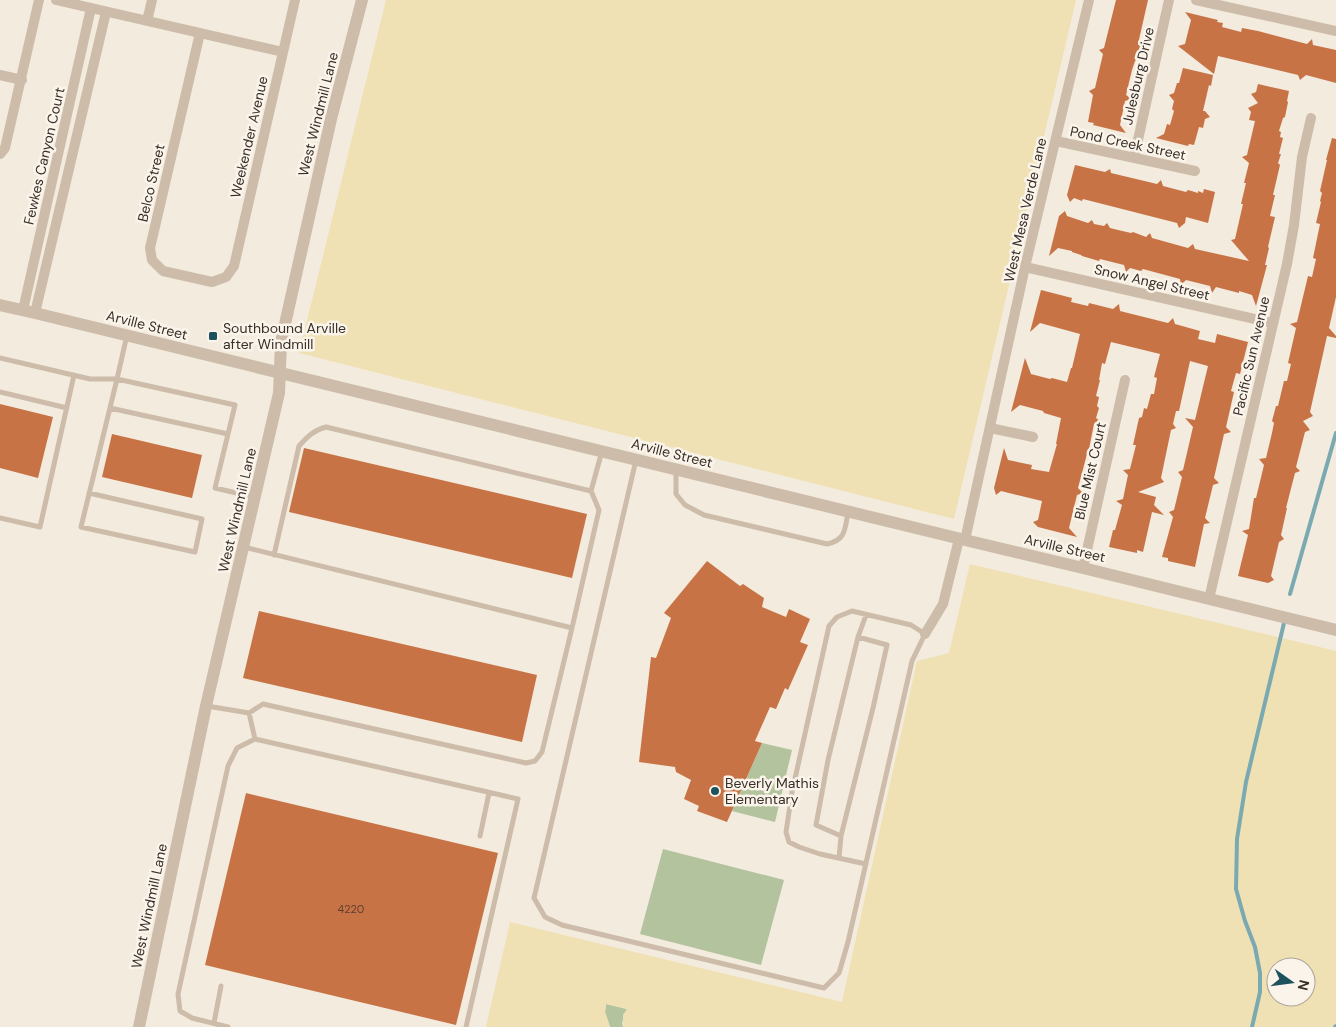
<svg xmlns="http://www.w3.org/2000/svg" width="1336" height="1027" font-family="'DM Sans',sans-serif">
  <rect width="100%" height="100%" fill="#f3ebdd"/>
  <path fill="#b2c39d" d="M762 743 792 750 775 822 732 811Z
    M663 849 784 880 761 965 640 934Z
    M606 1004 627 1009 622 1023 623 1027H610L605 1012Z"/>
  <path fill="#efe1b3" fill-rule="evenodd" d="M386 0H1076L954 519 299 353Z
    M970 564 1336 651V1027H623V1015L627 1009 606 1004 605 1012 610 1027H486L510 922 842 1002 917 661 949 653ZM1276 967H1306V997H1276Z"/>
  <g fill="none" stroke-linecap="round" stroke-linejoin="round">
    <path stroke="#7ba9b1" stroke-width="4" d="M1290 594 1336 433
      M1252 1027 1260 992V973L1255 947 1245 921 1236 889 1237 839 1246 782 1284 623
      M1335 1027 1336 1026"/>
  </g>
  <path fill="#c87346" d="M1116 0H1148L1138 44 1140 46 1136 60 1135 61 1132 70 1126 95 1132 99 1125 101 1120 125 1126 133 1093 125 1094 123 1088 122 1093 95 1089 91 1095 88 1103 54 1099 50 1104 48Z
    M1185 12 1218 20 1217 22 1223 23 1222 27 1241 32 1242 28 1258 31 1307 44 1312 39 1313 45 1336 50V83L1306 75 1300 80 1298 75 1218 56 1214 74 1178 46 1185 44 1191 20Z
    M1183 68 1213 75 1211 86 1209 85 1203 111H1205L1210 117 1205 119 1203 128 1199 127 1194 145 1189 144 1188 146 1156 138 1164 134 1167 124 1170 125 1174 111 1172 109 1174 101 1169 95 1174 93 1177 83H1179Z
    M1258 84 1289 91 1287 101 1288 102 1285 117 1283 118 1279 131 1281 132 1280 137 1283 138 1279 154H1281L1278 163 1280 165 1273 195H1275L1270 216 1275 217 1268 247 1269 248 1265 265H1267L1256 306 1252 295 1239 291V293L1216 287 1212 293 1210 286 1186 280 1181 285 1180 279 1143 269 1141 271 1130 268 1126 272 1124 265 1100 259 1099 261 1082 256 1081 255 1072 252V251L1058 248 1049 256 1059 216 1065 211 1067 216 1088 223 1092 220 1094 224 1104 226 1107 223 1110 228 1118 230 1131 233 1133 232 1146 237 1150 233 1152 238 1188 248 1193 244 1195 249 1249 261 1231 240 1235 239 1243 204H1241L1246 183H1244L1249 163 1242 157 1247 155 1255 121 1249 120 1251 112 1248 108 1258 103 1251 94 1256 92Z
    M1332 138 1336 139V297L1329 328 1336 336V338L1327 336 1310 412 1313 416 1303 421 1310 430 1305 432 1296 467 1300 471 1295 473 1286 508H1287L1281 535 1284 539 1279 542 1271 576 1274 580 1268 583 1238 576 1248 535 1242 531 1249 529 1254 498H1256L1264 465 1259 459 1266 458 1272 433 1274 423 1272 421 1276 406H1278L1284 381H1287L1291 364 1288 363 1296 328 1290 324 1297 322 1308 276 1312 277 1316 259 1313 258 1320 224 1316 223 1321 202 1320 201 1322 193 1320 191 1327 160H1326Z
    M1075 165 1105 172 1110 169 1111 173 1157 184 1161 180 1163 186 1186 192 1188 190 1198 193V191L1203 193 1204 189 1215 192 1208 223 1186 217 1185 223 1179 228 1177 223 1083 199 1082 201 1074 198 1070 202 1067 195Z
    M1041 290 1072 298 1071 302 1088 306 1089 303 1113 309 1119 304 1120 311 1168 323 1173 318 1175 324 1200 331 1198 339 1215 343 1217 334 1248 342 1240 374 1236 373 1231 391 1234 392 1226 427 1231 432 1224 434 1214 478 1219 483 1213 485 1205 518 1210 523 1204 524 1195 567 1168 561V558L1162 557 1173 517 1169 512 1174 510 1182 477 1178 472 1183 470 1193 427 1185 418 1195 420 1208 366 1190 361 1179 411H1176L1173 424 1176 428 1171 430 1161 478 1164 482 1138 492 1156 497 1154 505 1164 515 1152 512 1143 552 1137 550V553L1109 547 1113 530H1115L1122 505 1116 501 1123 499 1128 475 1123 470 1130 469 1136 445H1133L1139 418 1142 417 1144 408 1147 409 1151 394H1154L1157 378 1154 377 1160 354 1111 342 1105 364 1102 363 1099 380H1100L1096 396 1099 397 1097 406 1099 408 1096 418 1100 421 1094 424 1088 454H1087L1078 488 1083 493 1077 495 1069 528 1077 537 1038 527 1033 522 1038 520 1042 501 1001 491 996 495 994 488 1004 448 1008 460 1032 465 1031 469 1049 472 1057 444H1056L1061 418 1044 413 1043 411 1020 405 1011 412 1025 358 1031 374 1050 379 1052 378 1067 382 1071 368H1072L1080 334 1040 323 1030 332Z
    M0 404 53 417 38 478 0 468Z
    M112 434 202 455 192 498 102 477Z
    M304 448 587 514 572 578 289 512Z
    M707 561 740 586 743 584 764 598 762 607 786 617 789 609 810 619 800 642 808 645 788 690 785 688 776 709 770 707 755 741 762 743 727 822 697 811 699 806 684 799 691 780 676 772 675 767 639 762 651 657 656 658 671 618 664 613Z
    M259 611 537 675 522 742 243 678Z
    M246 793 498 853 456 1025 205 965Z"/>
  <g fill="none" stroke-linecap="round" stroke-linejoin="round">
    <path stroke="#ccbca9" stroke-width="5" d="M127 335 117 379 235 405 215 488 254 497
      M0 358 90 379H117C105 428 93 477 81 527L195 552 202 519 89 493
      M0 392 67 408
      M110 408 228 434
      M636 460 534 898 545 917 562 925 824 988 839 973 848 942 912 661 925 634 911 625 852 611 837 617 829 626 792 792 786 832 789 842 799 847 820 854 866 864
      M676 470V494L685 505 704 515 827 544C846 540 845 529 848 512
      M0 518 40 527 74 375
      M244 547 572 628 599 510 591 491 602 451
      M274 555 299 446C307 437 314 430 326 427L591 491
      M207 706 249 713 263 704 526 763 535 761 542 752 572 628
      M249 713 255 739
      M480 836 489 793
      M841 836 816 825 828 760 858 637 866 615
      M839 858 841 836 873 708 887 645 858 637
      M214 1023 221 986
      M228 1027 192 1018 180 1011 178 994 228 766 237 748 255 739 518 799 466 1027"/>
    <path stroke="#ccbca9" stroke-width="10" d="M56 0 283 52
      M1196 0 1336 31
      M147 21 152 0
      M200 33 150 248 152 260 163 271 212 282 226 277 234 266 295 0
      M0 75 22 80
      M1056 141 1195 171
      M0 154 5 148 39 0
      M1134 158 1169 0
      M1025 267 1273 323
      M23 310 91 8
      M35 313 106 12
      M990 428 1033 437
      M965 540 1025 267 1089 0
      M1083 568 1125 380
      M1209 599 1287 264 1294 225 1302 157 1311 118
      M925 634 943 604 959 539"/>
    <path stroke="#ccbca9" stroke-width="12" d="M0 305 35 313 965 540 1083 568 1336 630
      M139 1027 206 706 279 393 281 342 331 119 362 0"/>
  </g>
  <g fill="#1d515b" stroke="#faf4ea" stroke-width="2">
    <rect x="208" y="331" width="10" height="10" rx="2.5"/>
    <circle cx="715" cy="791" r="5"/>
  </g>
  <g text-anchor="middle" stroke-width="5" stroke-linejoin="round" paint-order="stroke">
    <g font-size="11" fill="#5c4030">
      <text x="351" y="913">4220</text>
    </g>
    <g font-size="14" fill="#382f29" stroke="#faf4ea">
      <text transform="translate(1138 76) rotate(-77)" y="5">Julesburg Drive</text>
      <text transform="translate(318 114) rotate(-76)" y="5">West Windmill Lane</text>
      <text transform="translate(249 137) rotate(-77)" y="5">Weekender Avenue</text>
      <text transform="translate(1128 143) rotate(12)" y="5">Pond Creek Street</text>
      <text transform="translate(44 156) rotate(-77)" y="5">Fewkes Canyon Court</text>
      <text transform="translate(151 183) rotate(-77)" y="5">Belco Street</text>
      <text transform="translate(1025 210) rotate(-77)" y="5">West Mesa Verde Lane</text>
      <text transform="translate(1152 282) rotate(13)" y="5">Snow Angel Street</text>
      <text transform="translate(147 325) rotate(14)" y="5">Arville Street</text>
      <text transform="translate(1251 356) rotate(-77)" y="5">Pacific Sun Avenue</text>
      <text transform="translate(672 453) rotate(14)" y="5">Arville Street</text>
      <text transform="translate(1090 471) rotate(-77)" y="5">Blue Mist Court</text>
      <text transform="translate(237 510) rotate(-77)" y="5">West Windmill Lane</text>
      <text transform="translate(1065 548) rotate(13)" y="5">Arville Street</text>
      <text transform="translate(149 906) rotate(-78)" y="5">West Windmill Lane</text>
    </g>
    <g font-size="14" fill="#382f29" stroke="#faf4ea" text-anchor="start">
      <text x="223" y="333">Southbound Arville<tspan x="223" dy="16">after Windmill</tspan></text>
      <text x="725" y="788">Beverly Mathis<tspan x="725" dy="16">Elementary</tspan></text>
    </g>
  </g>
  <g transform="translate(1291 982) rotate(104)"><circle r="24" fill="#faf4ea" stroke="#aca59d"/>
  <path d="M0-4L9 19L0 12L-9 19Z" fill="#1d515b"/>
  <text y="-8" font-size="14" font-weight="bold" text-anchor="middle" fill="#382f29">N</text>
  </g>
</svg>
